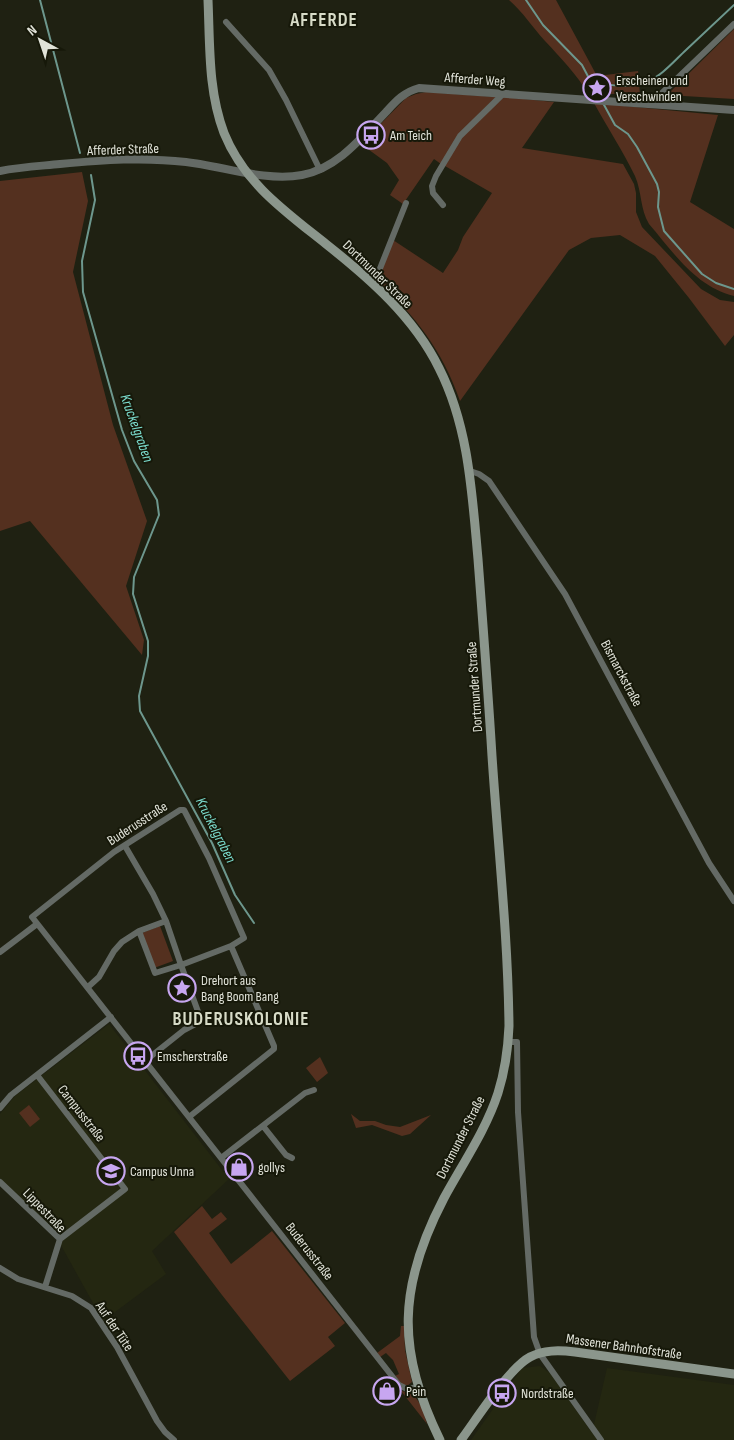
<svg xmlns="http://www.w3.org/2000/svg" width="734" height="1440" font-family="'Sofia Sans Condensed',sans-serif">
  <rect width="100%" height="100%" fill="#1f2112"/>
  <path fill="#242711" d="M109 1024 229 1179 152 1251 166 1274 103 1321 58 1240 0 1178V1114L15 1096Z
    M540 1366 551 1374 592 1433 607 1368 734 1385V1440H471L522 1368Z"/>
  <path fill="#54301f" d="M509 0H556L597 76 638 71 640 95 588 93C576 74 561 58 545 41 533 28 523 12 509 0Z
    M734 29V99L667 95Z
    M426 92 496 97C472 120 458 134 441 164L434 159 403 204 390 195 399 180 387 163 361 144 406 98 416 94Z
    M504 97 554 102 522 148 623 164 634 184 636 193V212L642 227 701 289 720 300 734 302V335L725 346 689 298 655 256 620 235 591 238 569 250 460 401C442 349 416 318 378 280L393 240 443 273 458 250 463 237 492 193 445 166 462 136Z
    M594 103 718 115 690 202 734 229V296C696 287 673 252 649 224 640 209 642 192 635 176 623 151 607 127 594 103Z
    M82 172 88 201 73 272 113 425 147 521 126 586 144 640 142 655 30 521 0 531V181Z
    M160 926 173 961 154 968 142 933Z
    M320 1057 328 1073 317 1082 306 1068Z
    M29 1105 40 1119 30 1127 19 1113Z
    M351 1114 360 1121H375L386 1125 400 1127 431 1115 410 1134 402 1136 372 1125 356 1128Z
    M202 1206 212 1219 221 1212 227 1219 209 1233 231 1264 272 1231 345 1323 328 1337 335 1346 290 1381 222 1295 174 1232Z
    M401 1326H404L405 1350 412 1382 407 1386 402 1384 395 1376 399 1374 393 1360 386 1353 380 1357 377 1353 400 1336Z
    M401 1391C419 1393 423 1409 427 1424Z"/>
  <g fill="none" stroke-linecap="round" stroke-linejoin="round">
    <path stroke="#6d978d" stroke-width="2" d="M40 0 80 153
      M526 0 543 25 582 65 600 99
      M590 78C605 88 630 87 646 82 662 76 674 61 686 50 702 35 718 20 734 5
      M603 103 615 125 628 134 637 147 657 184 659 192 658 207 664 231 702 274 716 283 734 289
      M91 175 95 200 82 261 83 292 122 430 134 461 157 500 159 515 134 577 133 594 148 641V656L139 696 140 711 212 843 235 895 254 923"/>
    <path stroke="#646a65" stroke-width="6" d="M226 22 269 70 286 100 320 170
      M655 104 662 93 734 24
      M443 205 433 193 432 186 436 176 460 136 504 93
      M371 282 379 271 406 203
      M470 471 479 474 489 481 565 594 709 863 734 901
      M125 846 153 894 166 921
      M139 931 155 973 181 965 200 1017 199 1022 184 1030 145 1061
      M0 952 37 924
      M88 987 99 977 114 951 122 942 139 931 166 921 181 965 231 946 244 938 209 858 184 810H180L114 852 32 917 399 1385 407 1389 418 1387
      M508 1042H517L518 1112 534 1337 540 1354 601 1440
      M37 1075 125 1189 60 1239
      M0 1108 11 1095 111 1017
      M189 1117 274 1049V1046L231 946
      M263 1126 286 1155 292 1158
      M221 1158 305 1093 314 1090
      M0 1182 60 1239
      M0 1268 18 1279 72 1296 91 1308 117 1347 157 1421 165 1432 174 1440
      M45 1287 60 1239"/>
    <path stroke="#646a65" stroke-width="8" d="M0 171C20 167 40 166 60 164 103 160 144 157 186 162 222 166 266 182 302 175 338 168 362 137 386 112 396 101 404 92 419 88L734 110"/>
    <path stroke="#8b968c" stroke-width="9" d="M208 0C210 45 208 91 224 133 244 183 286 212 326 244 369 278 414 317 439 368 469 427 472 494 478 559 483 625 488 690 492 756 498 846 508 936 509 1026 508 1048 505 1071 498 1093 486 1130 463 1163 444 1198 398 1286 396 1351 440 1440
      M461 1440C476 1420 509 1368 530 1357 544 1350 558 1350 575 1352L734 1374"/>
  </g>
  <defs>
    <g id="sight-ring" transform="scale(1.4375)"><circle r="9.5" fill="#161809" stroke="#c7a6f0" stroke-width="1.5"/><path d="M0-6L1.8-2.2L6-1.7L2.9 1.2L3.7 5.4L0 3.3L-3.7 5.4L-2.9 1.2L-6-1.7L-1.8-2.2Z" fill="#c7a6f0"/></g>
    <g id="bus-ring" transform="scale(1.4375)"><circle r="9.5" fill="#161809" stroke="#c7a6f0" stroke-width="1.5"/><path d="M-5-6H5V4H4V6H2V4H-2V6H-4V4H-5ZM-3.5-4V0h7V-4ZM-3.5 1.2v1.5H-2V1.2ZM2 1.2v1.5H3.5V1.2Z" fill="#c7a6f0"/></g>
    <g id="shop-ring" transform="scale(1.4375)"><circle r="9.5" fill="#161809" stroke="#c7a6f0" stroke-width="1.5"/><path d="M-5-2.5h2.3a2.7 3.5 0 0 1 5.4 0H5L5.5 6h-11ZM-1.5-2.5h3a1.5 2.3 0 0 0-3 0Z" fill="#c7a6f0"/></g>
    <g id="university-ring" transform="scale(1.4375)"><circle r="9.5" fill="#161809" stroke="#c7a6f0" stroke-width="1.5"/><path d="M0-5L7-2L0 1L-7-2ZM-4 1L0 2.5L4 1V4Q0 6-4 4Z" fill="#c7a6f0"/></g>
  </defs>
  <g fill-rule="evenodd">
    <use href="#sight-ring" x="597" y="88"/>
    <use href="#bus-ring" x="371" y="135"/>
    <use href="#sight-ring" x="182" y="988"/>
    <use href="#bus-ring" x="138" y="1056"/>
    <use href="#shop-ring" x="239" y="1167"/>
    <use href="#university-ring" x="111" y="1171"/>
    <use href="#shop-ring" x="387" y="1391"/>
    <use href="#bus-ring" x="502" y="1393"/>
  </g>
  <g text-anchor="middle" stroke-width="4" stroke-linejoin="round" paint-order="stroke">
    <g font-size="14" fill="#e1e3d9" stroke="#161809">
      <text transform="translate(475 79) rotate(4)" y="5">Afferder Weg</text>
      <text transform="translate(123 149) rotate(-2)" y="5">Afferder Straße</text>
      <text transform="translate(378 274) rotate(44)" y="5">Dortmunder Straße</text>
      <text transform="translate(622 673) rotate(62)" y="5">Bismarckstraße</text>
      <text transform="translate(474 687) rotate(-94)" y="5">Dortmunder Straße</text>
      <text transform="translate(137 823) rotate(-33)" y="5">Buderusstraße</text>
      <text transform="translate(82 1113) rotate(52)" y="5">Campusstraße</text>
      <text transform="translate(460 1137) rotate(-63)" y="5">Dortmunder Straße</text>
      <text transform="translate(45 1210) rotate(46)" y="5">Lippestraße</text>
      <text transform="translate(310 1251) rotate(52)" y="5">Buderusstraße</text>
      <text transform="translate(115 1326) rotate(56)" y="5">Auf der Tüte</text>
      <text transform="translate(624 1346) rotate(8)" y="5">Massener Bahnhofstraße</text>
    </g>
    <g font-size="14" fill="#e1e3d9" stroke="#161809" text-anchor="start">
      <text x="616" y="85">Erscheinen und<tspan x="616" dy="16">Verschwinden</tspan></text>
      <text x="390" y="140">Am Teich</text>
      <text x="201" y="985">Drehort aus<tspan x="201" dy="16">Bang Boom Bang</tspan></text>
      <text x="157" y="1061">Emscherstraße</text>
      <text x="258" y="1172">gollys</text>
      <text x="130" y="1176">Campus Unna</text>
      <text x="406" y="1396">Pein</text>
      <text x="521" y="1398">Nordstraße</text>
    </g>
    <g font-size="15" font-style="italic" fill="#7bdbcd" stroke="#161809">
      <text transform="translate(137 428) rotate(70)" y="5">Kruckelgraben</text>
      <text transform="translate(216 830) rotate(63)" y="5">Kruckelgraben</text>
    </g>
    <g font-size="19" font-weight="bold" letter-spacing="1" fill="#d7dbc7" stroke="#161809">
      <text x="324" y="26">AFFERDE</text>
      <text x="241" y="1025">BUDERUSKOLONIE</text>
    </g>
  </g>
  <g transform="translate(40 40) rotate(320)" stroke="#161809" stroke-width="4" paint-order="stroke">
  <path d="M0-4L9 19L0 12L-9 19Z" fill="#e1e3d9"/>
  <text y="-8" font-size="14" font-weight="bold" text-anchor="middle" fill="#e1e3d9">N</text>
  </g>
</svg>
